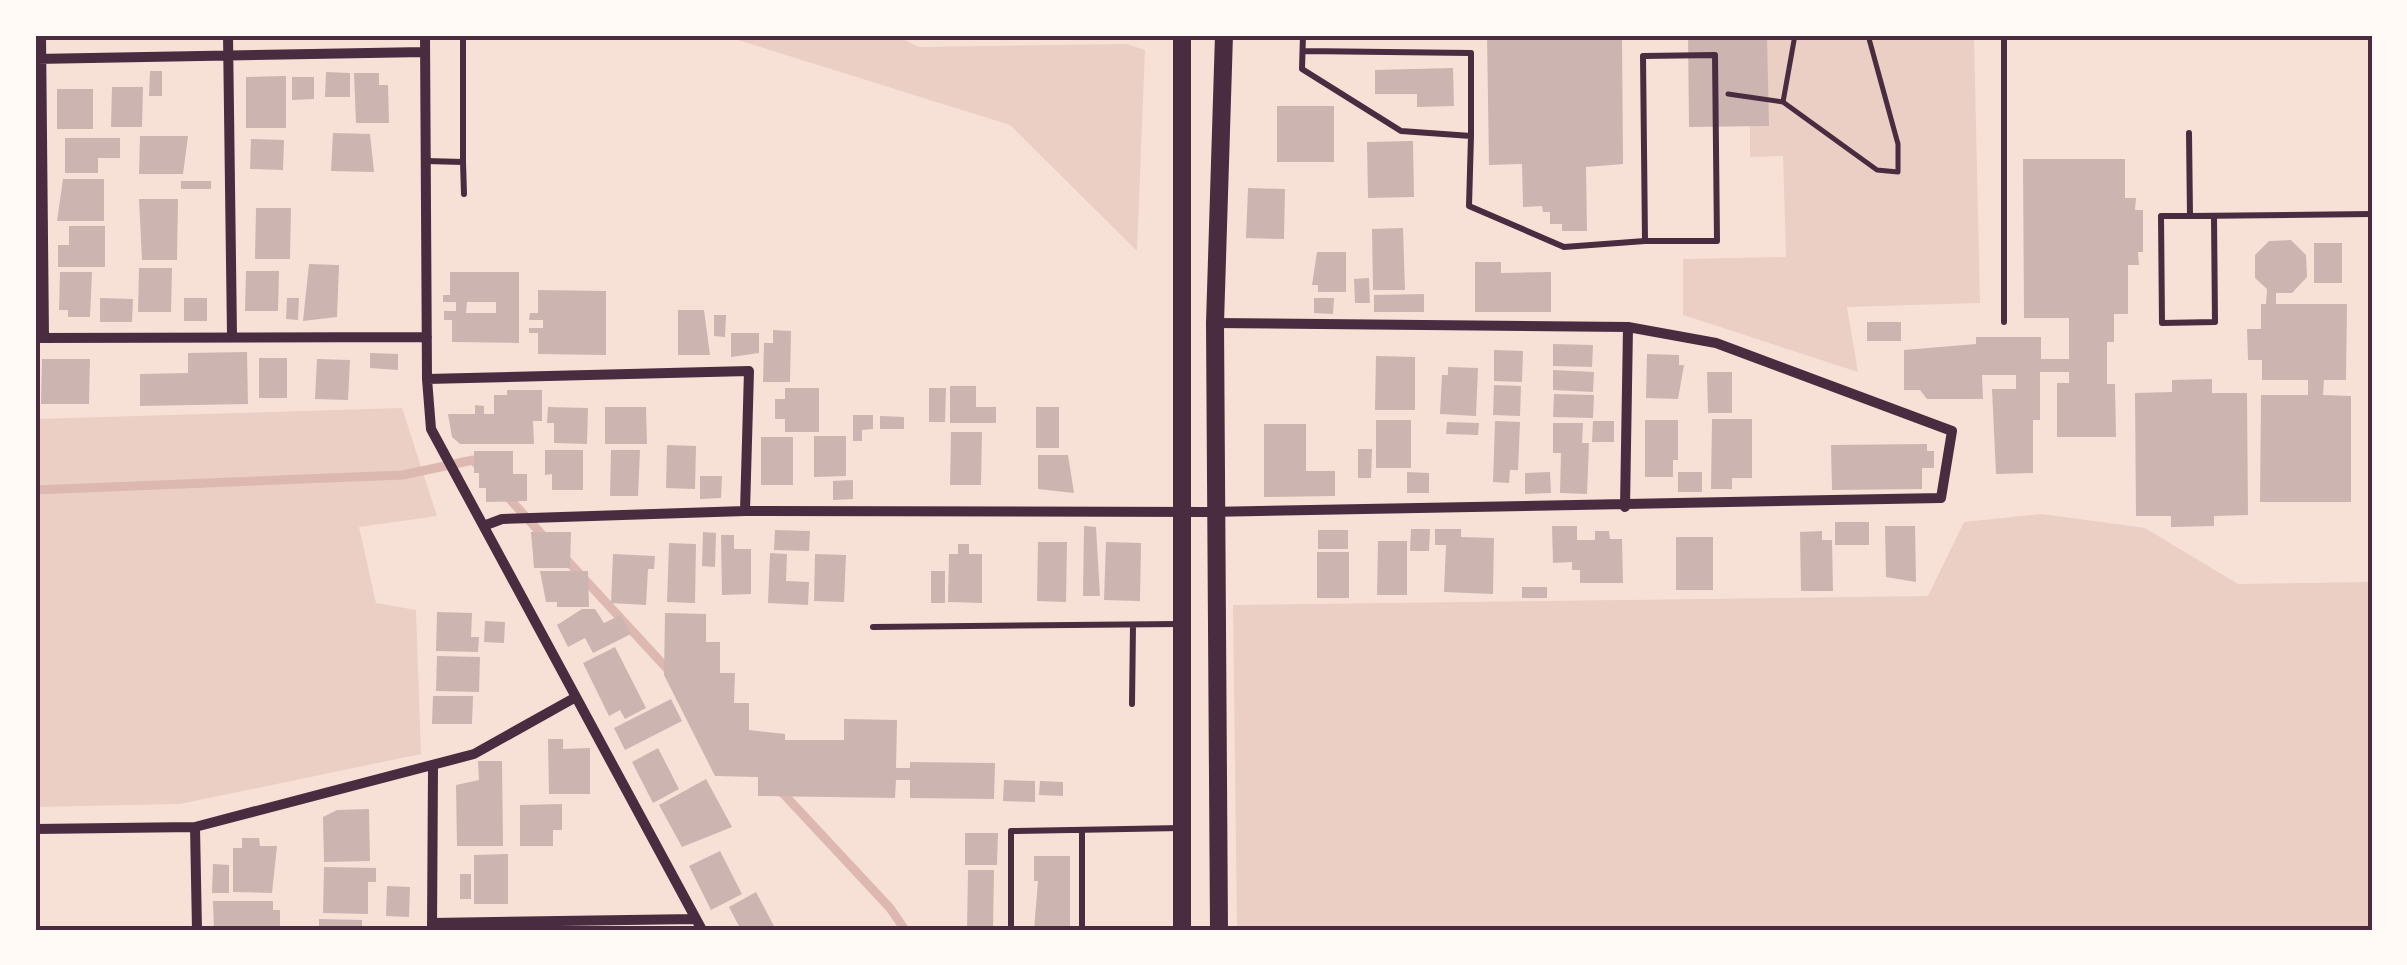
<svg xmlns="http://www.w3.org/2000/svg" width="2407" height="965" font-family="'Exo 2',sans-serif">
  <rect width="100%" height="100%" fill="#f7e1d7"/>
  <path fill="#ebcfc5" d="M722 35H895L919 47 1127 44 1145 50 1137 251 1010 125Z
    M1750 35H1974L1980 303 1847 307 1858 372 1683 315V259L1786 257 1783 156 1750 157Z
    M402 408 437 516 359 527 376 603 416 610 421 754 180 804 35 807V419Z
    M2042 514 2145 528 2238 584 2372 582V930H1237L1233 605 1928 596 1964 522Z"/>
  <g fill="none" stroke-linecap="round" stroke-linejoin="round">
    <path stroke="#dcb8b0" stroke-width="9" d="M35 490 403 475 473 460 481 469
      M506 495 546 539
      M564 557 672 674
      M778 788 890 908 905 930"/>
  </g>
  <path fill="#ccb4b1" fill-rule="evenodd" d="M1487 35H1622L1623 164 1586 167 1587 231H1562V224H1550V212H1543L1542 206 1523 207 1522 164 1489 165Z
    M1688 35H1767L1769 126 1689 127Z
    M1453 68 1454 106 1417 107V94H1375V70Z
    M150 71H162V96H149Z
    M326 72 350 73V97H325Z
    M354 73H379V85H388L389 123H356Z
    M286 76V128H246V77Z
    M292 77H314V99L292 100Z
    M112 87H143L142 127H111Z
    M57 89H93V129H57Z
    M1277 106H1334V162H1277Z
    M333 133 370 134 374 172 331 171Z
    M140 136H188L183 174H139Z
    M65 138H120V158H98V173H65Z
    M251 139 284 140 283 170 250 169Z
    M1413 141 1414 197 1368 198 1367 142Z
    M2023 159H2125V198H2136L2135 210H2143V252H2138L2139 265H2128V314H2114V342H2107V384H2115L2116 437H2057V383H2069V372H2040V420H2033V473L1996 474 1992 389H2016V375H1982L1983 399H1927L1920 390H1904V350L1976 344V337H2041V359H2069V318H2024Z
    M63 179H104V221H57Z
    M181 181H211V189H181Z
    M1248 188 1285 189 1284 239 1246 238Z
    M139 199H178L177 260H142Z
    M256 208H291L290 259H255Z
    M69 226H105V267H58V245H69Z
    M1403 228 1405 290H1373L1372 229Z
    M2291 240 2306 255 2307 277 2292 293H2276V304H2347L2346 380H2324L2323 395 2351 396V502H2260L2261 395H2308V380H2262V360H2248L2247 329H2261V304H2266L2267 289 2255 278V255L2269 241Z
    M2314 243H2342V283H2314Z
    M1317 252H1346V292H1318V285H1312Z
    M1475 262H1501V273L1551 272V312H1475Z
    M309 264 339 265 337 317 303 321Z
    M139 268H172L171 312H138Z
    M246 271H279L278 311H245Z
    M60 272H92L90 317H68V310H59Z
    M450 272H519V343L452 342V320H444V311H456V302H443V295H450ZM467 302H496V313H466Z
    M1369 278 1370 303H1355L1354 279Z
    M538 290 606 291V355L538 354V333H529V328H543V320H529L530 313H538Z
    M1424 294V312H1374V295Z
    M100 298 133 299 132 322H100Z
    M184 298H207V321H184Z
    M287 298H299L298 320 286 319Z
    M1314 298H1334L1333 314 1314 313Z
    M678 310H704L710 355H678Z
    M714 315H726L725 337 714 336Z
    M1867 322H1901V341H1867Z
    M773 330 791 331 790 382H763L764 343H773Z
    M731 333H759V353L731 357Z
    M1553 344 1593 345 1592 367 1553 366Z
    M1494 350 1523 351 1522 382 1494 381Z
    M247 352 248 404 140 406V374L188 373V353Z
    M370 353 398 354V370L370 368Z
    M1647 354 1679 355V365H1684L1678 399 1646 398Z
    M1376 356 1415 357V410H1375Z
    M259 358H287V398H259Z
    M42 359H90L89 404H41Z
    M317 359 350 360 348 400 315 399Z
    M1448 367 1478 368 1476 416 1440 414 1442 375H1448Z
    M1553 370 1594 372 1593 392 1553 390Z
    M1707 372H1732V413H1708Z
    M2212 379V393H2247L2248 515 2214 516V526L2171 527V516H2136L2135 393 2172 392V380Z
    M1494 385 1521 386 1520 416 1493 415Z
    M950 386H976V407H996V423H950Z
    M785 388H819V432H785V419H775V399H785Z
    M929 388H946L945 422H929Z
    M507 390H542V421H533L534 444H460L452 437 448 414H475V405L484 406V414H494V395H507Z
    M1554 394 1594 395 1593 418 1553 417Z
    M548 407 588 408 587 444 554 443V423H547Z
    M605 407H646L647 444H605Z
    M1036 407H1059V448H1036Z
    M853 415H873V429L862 430V441H853Z
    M880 416 904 417V429H880Z
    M1712 419H1752V478H1732V489H1711Z
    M1376 420H1411V468H1376Z
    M1645 420H1678V460H1673V477H1645Z
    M1495 421 1520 422 1518 470H1510L1509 483 1493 482Z
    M1593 421H1614V442H1592Z
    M1447 422 1479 423 1478 435 1446 434Z
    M1553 423H1583L1582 443H1589L1587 494 1560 493 1561 453H1553Z
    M1264 424H1306V471H1335V496L1264 497Z
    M951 432H982L981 485H950Z
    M814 436H846V476L814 477Z
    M761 437H793V485H761Z
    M1927 444V451H1934V468H1922V489L1832 490 1831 445Z
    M667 445 696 446 695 489 666 488Z
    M1358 449H1372L1371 478H1358Z
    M545 450H583V490H552V474L545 475Z
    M611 450H640L638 496H610Z
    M474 451H513V474H527V501L486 502V488H479V473H474Z
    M1038 455H1068L1074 493 1038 489Z
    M1407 472 1429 473V493H1407Z
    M1550 472 1551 493 1525 494V473Z
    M1678 472H1702V492H1678Z
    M700 476H722L721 498 700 499Z
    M853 480V499L833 500V481Z
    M1835 522H1869V545H1835Z
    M1084 526 1096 527 1100 596H1083Z
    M1552 526H1577V540H1595V531H1609L1610 539H1622L1623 583H1580V570H1572V562L1553 563Z
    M1885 526H1915L1916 582 1886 577Z
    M1411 529H1430L1429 551H1410Z
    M1435 529H1461V537L1494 538 1493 594 1444 592 1446 545H1435Z
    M775 530 810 531 809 551 774 550Z
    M1318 530H1348V549H1318Z
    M1822 531V540H1832L1833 591H1801L1800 532Z
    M531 532H571L570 568H534Z
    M703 532 716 533 715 567 702 566Z
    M721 535H734V549H751V594L722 595Z
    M1676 537H1713V590H1676Z
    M1378 541H1407V595H1377Z
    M1038 542H1067L1066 602 1037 601Z
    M1106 542 1141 543 1140 601 1104 600Z
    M669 543 696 544 695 603 667 602Z
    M958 544H969V554H982V603L948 602 949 554H958Z
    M1317 552H1349V598H1317Z
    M770 553 787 554 786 581 809 582 808 605 768 603Z
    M613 554 655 556 654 569H648L646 605 611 603Z
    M815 554 846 555 844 602 814 601Z
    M540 571H588L589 607H557V602H546Z
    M931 571H945V603H931Z
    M1522 587H1547V598H1522Z
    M582 609H595L604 623 621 615 631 634 593 653 585 638 568 647 557 625Z
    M437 612 472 613 471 637H479L478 652 436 651Z
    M665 613 706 614V642H720V673H735L734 703H749V730L785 734V740H844V719L897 720 896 768H910V762L995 763 994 799 910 798V780H896L895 798 758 796V777L715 776 664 675Z
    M485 621 505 622 504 643 484 642Z
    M615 647 646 708 625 719 620 710 609 716 583 663Z
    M437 656 480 657 479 692 436 691Z
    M433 696H473L472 724H432Z
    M671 699 682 721 625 750 614 728Z
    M548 739H563V749L590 748V794H549Z
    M658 748 679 789 653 803 632 762Z
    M478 761H502L503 846H457L456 785 479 780Z
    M706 779 732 827 682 847 659 805Z
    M1004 780 1035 781V802L1003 801Z
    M1040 781 1063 782V796L1039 795Z
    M562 804V830H553V846H520V805Z
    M369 809 370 861 324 862 323 817 337 810Z
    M965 833H998L997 865H965Z
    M242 838H259L260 846H277L272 893 233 892V848H242Z
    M720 851 742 894 711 910 689 866Z
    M508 854V904H474V855Z
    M1034 856H1070V930H1034L1038 881H1034Z
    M213 864 229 865V893H212Z
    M324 867 376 868V882H368V914L323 913Z
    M968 870H994L993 930H967Z
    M460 874H471V899H460Z
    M387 886 410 887 409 917 386 916Z
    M756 892 776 930H732L739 926 729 907Z
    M213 901H273V910H280V930H214Z
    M319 919 362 920V930H319Z"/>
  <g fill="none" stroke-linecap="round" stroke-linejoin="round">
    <path stroke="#4a2c40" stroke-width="5" d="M1728 94 1783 102 1877 170 1898 172V144L1868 35
      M1783 102 1795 35"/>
    <path stroke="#4a2c40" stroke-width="6" d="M1303 35 1302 69 1401 131 1471 136 1469 206 1564 247 1645 241
      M1303 51 1471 53V136
      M1715 55 1717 241H1645L1643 56Z
      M2189 133 2190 216 2372 214
      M426 161 463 162V35
      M463 162 464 194
      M2190 216H2161L2162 323 2215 322 2214 216
      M2004 322V35
      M873 627 1179 624
      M1132 704 1133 625
      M1011 930V831L1181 828
      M1082 930V831"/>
    <path stroke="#4a2c40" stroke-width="10" d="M41 35 44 338
      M228 35 232 336
      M425 35 427 379 431 429 702 930
      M35 59 425 52
      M35 338 427 337
      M427 379 749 371 745 511
      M1625 507 1628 327
      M486 525 502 519 745 511 1207 512 1941 498 1952 431 1716 343 1628 327 1215 323
      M195 827 197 930
      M35 829 195 827 474 754 576 697
      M432 923 696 919
      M432 929 433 768"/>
    <path stroke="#4a2c40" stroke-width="18" d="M1182 930V35
      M1219 930 1215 323 1224 35"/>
  </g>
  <rect width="2407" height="965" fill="none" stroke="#fffaf5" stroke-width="75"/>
  <rect x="38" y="38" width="2332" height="890" fill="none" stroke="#4a2c40" stroke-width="4"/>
</svg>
